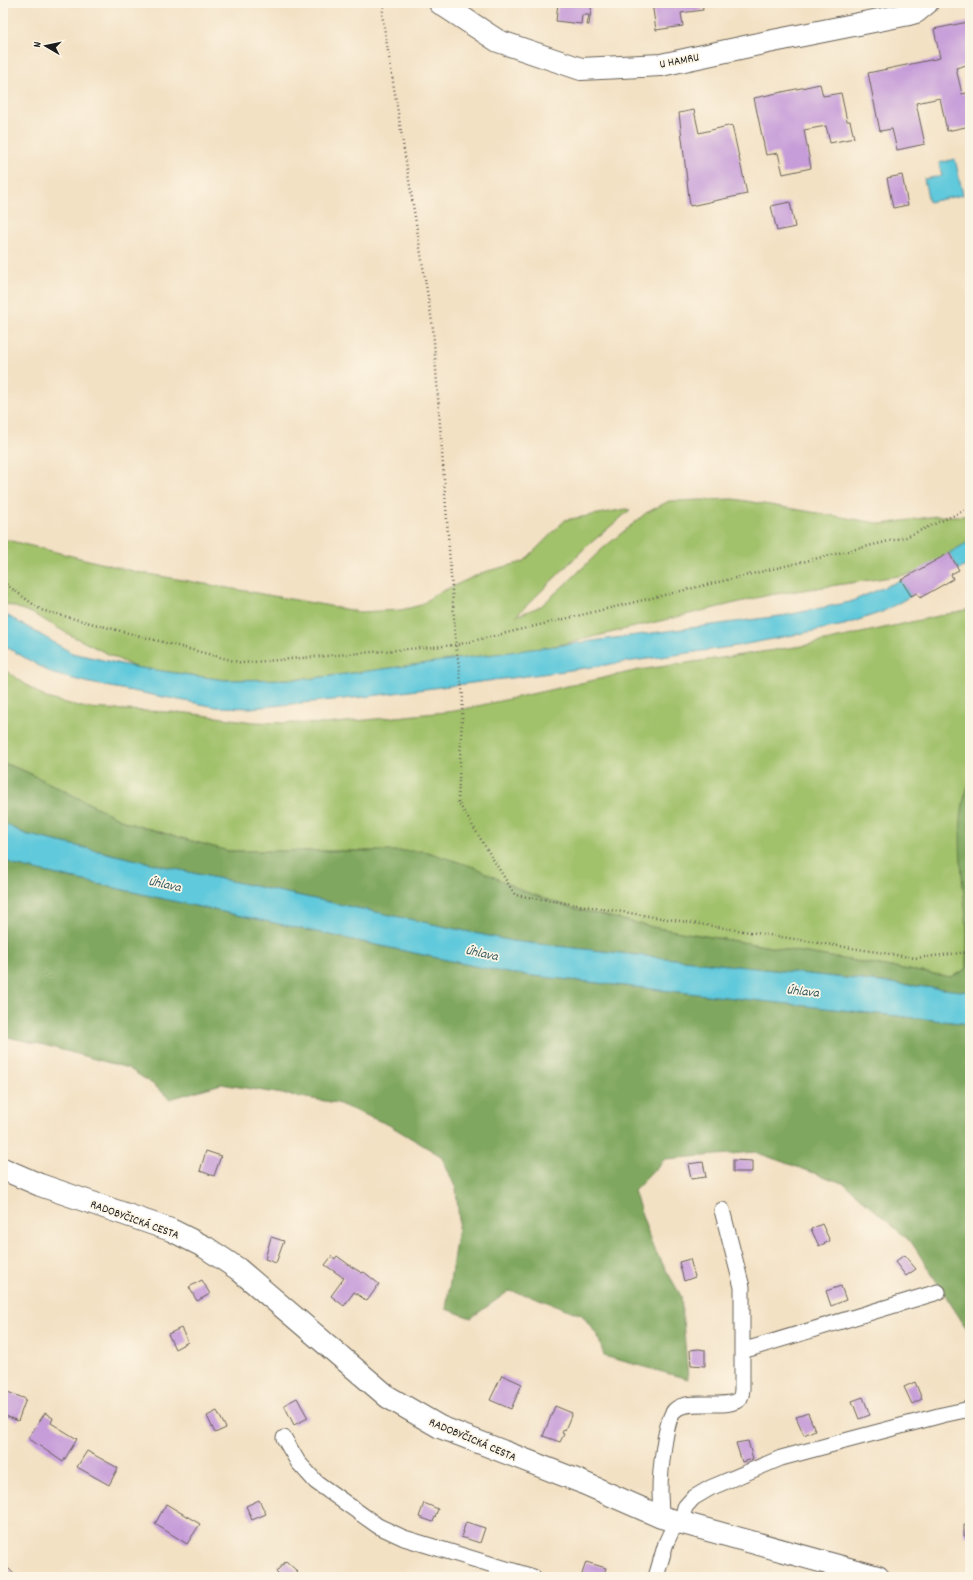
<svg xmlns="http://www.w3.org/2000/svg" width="973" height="1580" font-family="Dekko,sans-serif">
  <rect width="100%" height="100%" fill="#fcf5e5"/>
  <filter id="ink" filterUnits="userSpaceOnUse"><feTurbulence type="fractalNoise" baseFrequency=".025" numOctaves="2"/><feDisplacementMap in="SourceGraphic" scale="8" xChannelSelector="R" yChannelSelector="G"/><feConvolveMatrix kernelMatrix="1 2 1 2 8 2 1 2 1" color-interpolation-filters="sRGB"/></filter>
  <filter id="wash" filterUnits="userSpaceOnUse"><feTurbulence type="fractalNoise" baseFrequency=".012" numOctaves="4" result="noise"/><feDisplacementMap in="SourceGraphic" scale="16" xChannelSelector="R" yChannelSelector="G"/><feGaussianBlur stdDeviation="0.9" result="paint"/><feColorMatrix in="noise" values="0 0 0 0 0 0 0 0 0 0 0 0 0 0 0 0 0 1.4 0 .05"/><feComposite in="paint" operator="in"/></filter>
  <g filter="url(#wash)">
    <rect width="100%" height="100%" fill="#f3e1c4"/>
    <path fill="#a1c16a" stroke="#5e6e43" d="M734 499 883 524 936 516H968L970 519V560L959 567 769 595 551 647 308 679 225 680 134 667 70 635 32 613 3 603V539L137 572 330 606 359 612 401 610 421 605 434 595 484 572 523 562 565 520 626 509 630 510 586 547 516 616 541 606 571 579 601 550 646 513 669 501Z
      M970 609V782L967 789V969L951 977 657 928 572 908 523 891 377 851H228L128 823 27 772 3 763V669L46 698 86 708 187 713 253 722 326 724 455 711 639 670 802 646Z"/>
    <path fill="#80a75e" stroke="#4e623d" d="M3 763 27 772 128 823 228 851H424L474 867 523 891 572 908 657 928 951 977 967 969C967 957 967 944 967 932 965 888 951 822 970 782V992L512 941 193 873 25 834 3 823Z
      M3 859 14 865 186 904 507 973 970 1024V1334L912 1243 845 1184 755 1152 665 1159 634 1191 652 1245 681 1296 688 1379 604 1356 598 1336 582 1315 531 1296 509 1291 471 1318 446 1309 459 1220 456 1189 441 1156 389 1125 337 1103 221 1084 170 1099 154 1085 128 1068 44 1045 3 1036Z"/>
    <path fill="#60c9db" stroke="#3e727c" d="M955 159 963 195 929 202 924 179 942 176 939 163Z
      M970 541V563L959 570 949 553Z
      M901 580 911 596 882 612 844 625 737 646 550 673 363 697 251 708 216 707 90 683 53 674 3 645V613L72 653 134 667 225 680 308 679 787 615 850 602Z
      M3 823 25 834 193 873 512 941 970 992V1024L507 973 186 904 14 865 3 859Z"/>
    <g id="blocks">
      <path fill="#c69cd9" d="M558 3H592L589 25H587L589 15H582L581 24 556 21Z
        M652 3H702L703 10 681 13 683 26 656 30Z
        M968 22 970 33V64L956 68 962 94 966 93 968 98 970 106V126L947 131 940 98 916 103 925 144 897 150 892 129 880 131 868 73 940 58 934 29Z
        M820 84 823 96 841 93 847 121H850L854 138 830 143 826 126 804 130 811 168 783 174 778 153 766 155 754 98Z
        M694 110 699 133 732 125 747 194 690 206 679 113Z
        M902 175 908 205 893 208 887 178Z
        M790 202 795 227 777 231 771 206Z
        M949 553 959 570 951 574 953 579 920 598 917 593 911 596 901 580Z
        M206 1151 221 1156 214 1176 200 1171Z
        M733 1160 752 1161V1172H733Z
        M703 1162 706 1177 691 1179 688 1164Z
        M822 1224 830 1241 819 1246 811 1229Z
        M271 1237 284 1241 276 1263 265 1259Z
        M904 1255 916 1269 906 1276 895 1262Z
        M332 1256 335 1259 337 1256 352 1267 362 1273 364 1272 379 1284 367 1301 354 1292 344 1306 331 1296 344 1278 325 1265Z
        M690 1259 695 1277 684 1281 679 1262Z
        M202 1280 210 1294 197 1301 189 1287Z
        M841 1286 846 1300 831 1306 826 1291Z
        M181 1328 188 1342 175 1349 168 1334Z
        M699 1349 705 1350V1366L691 1365 690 1350Z
        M502 1375 522 1384 511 1409 490 1400Z
        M915 1382 922 1399 912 1404 904 1387Z
        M5 1391 26 1399 18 1421 3 1415V1396Z
        M863 1397 870 1415 859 1419 852 1401Z
        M297 1398 308 1418 294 1425 284 1405Z
        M555 1406 572 1413 565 1430 564 1429 562 1433 564 1434 560 1442 543 1436Z
        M217 1411 226 1428 215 1433 207 1416Z
        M45 1413 53 1418 51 1423 77 1439 63 1462 28 1438Z
        M808 1413 815 1430 804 1435 796 1417Z
        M748 1441 753 1459 742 1462 736 1443Z
        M87 1451 118 1468 109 1485 77 1467Z
        M259 1500 266 1514 252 1520 246 1506Z
        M424 1503 438 1509 433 1522 419 1517Z
        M166 1504 200 1524 187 1544 155 1524Z
        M466 1522 485 1528 480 1543 461 1537Z
        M964 1525H970V1536H964Z
        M286 1561 298 1572 294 1577H281L276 1572Z
        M586 1562 606 1568 603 1577H581Z
        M5 1565 17 1577H3V1567Z"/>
    </g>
  </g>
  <g filter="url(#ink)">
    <use href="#blocks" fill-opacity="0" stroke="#676157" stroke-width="1"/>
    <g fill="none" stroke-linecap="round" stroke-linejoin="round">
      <g stroke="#676157" stroke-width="17">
        <path id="service" d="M742 1351 938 1292
          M284 1438 298 1462 316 1482 378 1526 404 1538 533 1577
          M661 1517C661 1508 660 1499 660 1490 660 1475 665 1418 675 1410 689 1397 730 1411 740 1398 741 1396 742 1392 742 1389V1287L722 1210
          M656 1577 666 1543 672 1530 681 1523 685 1507 693 1498 710 1488 781 1458 942 1415 970 1409"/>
      </g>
      <g stroke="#676157" stroke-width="24">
        <path id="minor" d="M440 3 498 41 581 69 661 65 768 42 909 14 916 12 927 3
          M3 1169 40 1185 171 1230 205 1247 238 1269 388 1397 440 1427 579 1481 661 1517 878 1577"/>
      </g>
      <path stroke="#676157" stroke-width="2.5" stroke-dasharray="1 3" stroke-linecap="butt" d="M385 3 382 14 433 328 456 645 463 696 458 802 515 895 915 958 970 952
        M3 582 41 610 242 663 456 645 906 537 970 508"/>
      <use href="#service" stroke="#fff" stroke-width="15"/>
      <use href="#minor" stroke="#fff" stroke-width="22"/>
    </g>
  </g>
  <g text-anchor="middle" stroke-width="3.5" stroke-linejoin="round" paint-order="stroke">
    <g font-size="12" fill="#1c1c1c" stroke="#fcf5e5">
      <text transform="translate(679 60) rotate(-11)" y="4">U HAMRU</text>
      <text transform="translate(135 1219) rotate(20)" y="4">RADOBYČICKÁ CESTA</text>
      <text transform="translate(473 1439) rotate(23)" y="4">RADOBYČICKÁ CESTA</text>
    </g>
    <g font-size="13" font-style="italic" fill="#34595f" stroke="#fcf5e5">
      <text transform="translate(165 883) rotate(12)" y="5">Úhlava</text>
      <text transform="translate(482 952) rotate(12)" y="5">Úhlava</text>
      <text transform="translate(803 990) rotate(6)" y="5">Úhlava</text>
    </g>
  </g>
  <rect width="973" height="1580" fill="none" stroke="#fcf5e5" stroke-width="16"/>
  <g transform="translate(46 46) rotate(279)" stroke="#fcf5e5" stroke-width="3" paint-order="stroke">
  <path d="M0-3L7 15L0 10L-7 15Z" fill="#1c1c1c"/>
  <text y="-6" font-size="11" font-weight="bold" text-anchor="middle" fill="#1c1c1c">N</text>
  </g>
</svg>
